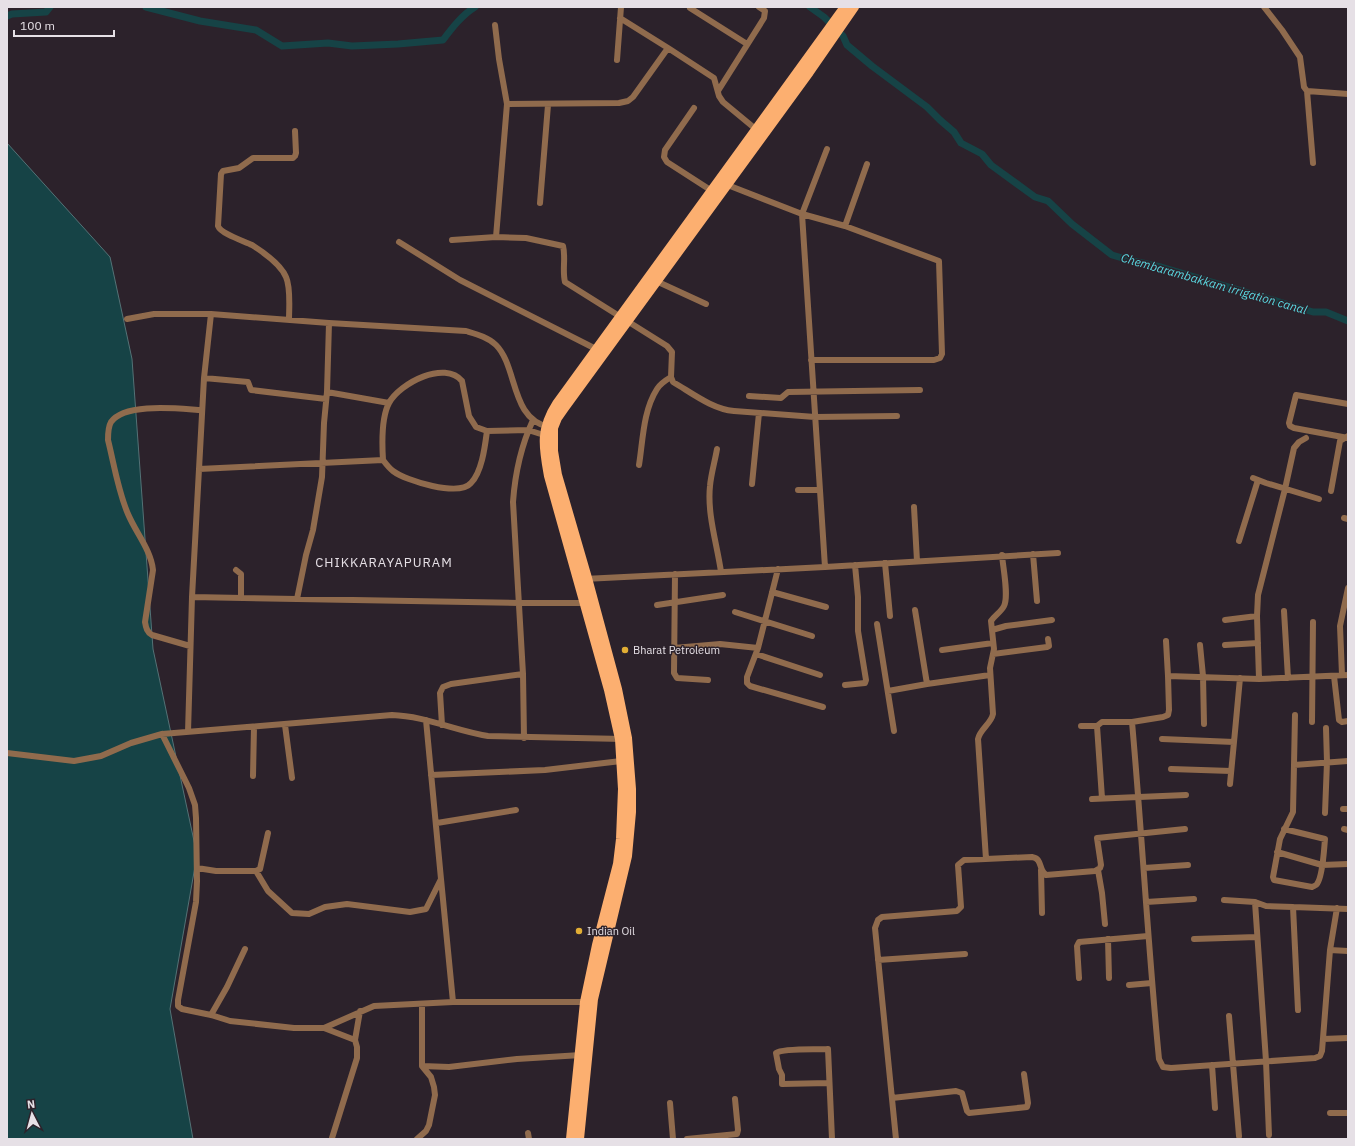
<svg xmlns="http://www.w3.org/2000/svg" width="1355" height="1146" font-family="'IBM Plex Sans',sans-serif">
  <rect width="100%" height="100%" fill="#2c222b"/>
  <path fill="#164346" stroke="#547276" d="M7 143 110 257 132 359 153 649 197 855 170 1009 193 1139H7Z"/>
  <g fill="none" stroke-linecap="round" stroke-linejoin="round">
    <path stroke="#164346" stroke-width="7" d="M146 7 200 21 256 30 282 46 328 43 352 46 398 44 443 40C452 28 462 15 475 7
      M810 7 824 17 843 36 847 45 872 66 927 107 940 120 954 132 961 143 982 154 991 165 1035 197 1048 201 1072 224 1112 255 1129 260 1161 267 1313 312H1326L1348 321
      M7 16 12 14 46 12 50 7"/>
    <path stroke="#906b4d" stroke-width="6" d="M1264 7 1282 30 1300 57 1304 87 1307 91 1313 163
      M690 8 747 44
      M620 18 668 48
      M495 25 499 59 507 104
      M617 60 621 7
      M718 91 764 18 765 11 759 7
      M1307 91 1348 94
      M694 108 665 150 664 157 667 162 712 191
      M758 131 723 102 719 96 714 78 668 48 633 97 628 101 619 103 507 104 496 237 526 238 563 246C566 258 562 270 565 282L667 346 672 352 671 377 673 382C692 393 712 409 734 411L815 417 897 416
      M725 184 802 214 825 567
      M540 203 548 105
      M845 226 867 164
      M452 240 496 237
      M399 242 460 280 598 350
      M656 281 706 304
      M127 319 154 314H211
      M289 320C289 308 291 288 286 277 281 265 263 252 252 245 244 241 221 234 218 226L221 174 223 171 239 168 253 158H293L295 156 296 153 295 131
      M329 323 327 392 389 403
      M811 360H934L940 358 942 354 939 261 845 226 802 214 827 149
      M204 378 248 382 251 390 326 399
      M749 396 781 398 788 392 920 390
      M1348 404 1296 395 1289 423 1290 426 1294 428 1348 438
      M717 449C715 461 711 474 710 486 707 514 717 544 721 572
      M383 460C386 464 389 468 393 471 406 481 459 497 471 483 482 472 485 446 487 431
      M639 465C643 440 643 411 657 389 660 384 666 380 671 377
      M199 469 383 460C382 444 381 418 389 403 400 383 445 360 462 381L469 416 476 427 487 431 528 430 547 436
      M1253 478 1266 483 1319 499
      M752 484 759 413
      M798 490H820
      M1331 491 1340 441 1348 436
      M914 507 917 561
      M1344 518 1348 519
      M1239 541 1258 480
      M1033 554 1037 601
      M885 563 890 616
      M778 569 758 648 747 677V683L750 686 823 707
      M236 570 241 574V598
      M675 574 674 673 677 678 708 680
      M584 579 825 567 1058 553
      M772 592 826 607
      M192 597 519 603H585
      M297 599 306 555 313 530 322 477 324 423 327 392
      M657 605 723 595
      M915 610 927 684 990 675
      M1284 611 1288 678
      M735 612 812 636
      M1225 620 1257 616
      M877 624 894 731
      M992 630 1006 626 1052 620
      M1166 641 1168 676
      M1200 645 1203 676 1204 724
      M1225 645 1258 643
      M190 646 152 635C147 632 146 628 145 622L153 570C151 550 136 533 128 514 118 491 114 464 108 440 108 434 108 427 111 422 125 402 181 409 202 410
      M674 648 720 644 758 648
      M942 650 993 643
      M756 654 820 675
      M993 654 1047 647 1049 646 1048 639
      M1342 675 1340 626 1348 588
      M1334 676 1339 720 1342 722 1348 721
      M1259 679 1257 616 1258 595 1285 489 1294 448 1299 442 1306 438
      M845 685 865 683 866 680 858 631V597L855 565
      M888 691 927 684
      M1295 715 1294 765 1348 761
      M1132 722C1142 834 1148 947 1159 1059L1163 1067 1171 1068 1315 1058 1320 1056 1322 1051 1330 950 1337 908
      M1312 722 1313 622
      M285 725 292 778
      M442 725 440 693 443 687 451 684 523 674
      M1081 726H1097
      M188 732 192 597 204 378 211 314 329 323 466 331C476 334 488 337 496 345 518 367 510 419 549 427
      M162 734 189 788 195 805 196 818 197 881 196 902 178 1000V1006L182 1009 211 1015 230 1021 294 1028H324L374 1006 453 1002H587
      M524 738 523 674 513 502C515 474 521 446 533 420
      M1162 739 1234 742 1240 678
      M7 753 74 761 101 756 131 743 162 734 392 715C425 716 456 731 488 736L623 739
      M1171 769 1231 771
      M431 775 545 770 621 761
      M253 776 254 727
      M1230 784 1234 742
      M1102 798 1097 726 1102 722H1132L1163 717 1168 715 1169 710 1168 676 1259 679 1348 675
      M1092 799 1186 795
      M1343 809H1348
      M1325 813 1327 762 1326 728
      M437 823 516 810
      M1284 829 1325 839C1324 849 1323 876 1317 884 1316 886 1314 886 1312 887L1274 880 1273 877 1280 839 1293 812 1294 765
      M1344 829 1348 830
      M1277 852 1322 865 1348 864
      M986 859 978 739C980 729 991 724 993 714L990 668 994 649 991 621C995 615 1001 612 1004 606 1009 596 1003 568 1002 555
      M197 868 216 871H256L260 869 268 833
      M1144 868 1188 865
      M1041 870 1042 913
      M1098 870 1102 893 1105 924
      M256 871 268 891 292 913 309 914 325 907 347 904 410 912 426 909 441 879 426 720
      M441 879 453 1002
      M1224 900 1255 902
      M1146 902 1194 899
      M1293 907 1348 909
      M1108 939 1109 978
      M1194 939 1257 937
      M1330 950 1348 951
      M878 960 965 954
      M1079 978 1077 946 1079 942 1148 936
      M1129 985 1152 983
      M211 1015 227 987 245 949
      M1229 1016 1239 1136
      M324 1028 355 1040 357 1047V1058L332 1138
      M1323 1039 1348 1038
      M355 1040 360 1011
      M1212 1065 1215 1108
      M422 1066 449 1067 517 1059 581 1055
      M829 1083 782 1084V1075L779 1069 776 1053C784 1048 817 1050 828 1049L832 1139
      M892 1098 956 1091 962 1093 967 1111 969 1113 1027 1107 1028 1103 1024 1074
      M670 1103 673 1139
      M1330 1113H1348
      M528 1133 529 1139
      M1269 1135 1266 1061 1255 902 1266 906 1293 907 1298 1010
      M417 1139 426 1131 429 1125 435 1095 434 1087 431 1077 422 1066V1004
      M687 1139 737 1134 738 1130 735 1099
      M896 1139 875 928 878 920 882 917 957 911 961 907 958 865 964 860 1032 857C1043 859 1038 869 1046 875L1095 871 1100 868 1101 865 1097 838 1185 829"/>
    <path stroke="#fcaf70" stroke-width="10" d="M571 1139 585 1002 597 945 618 864 621 839 623 789 620 739 609 690 549 476C544 448 540 430 557 404L845 7
      M579 1139 593 999 627 856 631 812V789L627 738 617 689 587 578 557 475 553 451V428L557 418 564 408 809 72 854 7"/>
  </g>
  <g fill="#e2ae34" stroke="#2c222b" stroke-width="1.5">
    <circle cx="625" cy="650" r="4"/>
    <circle cx="579" cy="931" r="4"/>
  </g>
  <g text-anchor="middle" stroke-width="3" stroke-linejoin="round" paint-order="stroke">
    <g font-size="11" fill="#e6e0e6" stroke="#2c222b" text-anchor="start">
      <text x="633" y="654">Bharat Petroleum</text>
      <text x="587" y="935">Indian Oil</text>
    </g>
    <g font-size="12" font-style="italic" fill="#5ad8e1" stroke="#2c222b">
      <text transform="translate(1214 284) rotate(16)" y="4">Chembarambakkam irrigation canal</text>
    </g>
    <g font-size="13" letter-spacing="1" fill="#e6e0e6" stroke="#2c222b">
      <text x="384" y="567">CHIKKARAYAPURAM</text>
    </g>
  </g>
  <rect width="1355" height="1146" fill="none" stroke="#e6e0e6" stroke-width="16"/>
  <g transform="translate(32 1114) rotate(354)" stroke="#2c222b" stroke-width="3" paint-order="stroke">
  <path d="M0-3L7 15L0 10L-7 15Z" fill="#e6e0e6"/>
  <text y="-6" font-size="11" font-weight="bold" text-anchor="middle" fill="#e6e0e6">N</text>
  </g>
  <path d="M14 30v6h100v-6" fill="none" stroke="#e6e0e6" stroke-width="2"/>
  <text x="20" y="30" font-size="12" fill="#e6e0e6" stroke="#2c222b" stroke-width="3" paint-order="stroke">100 m</text>
</svg>
